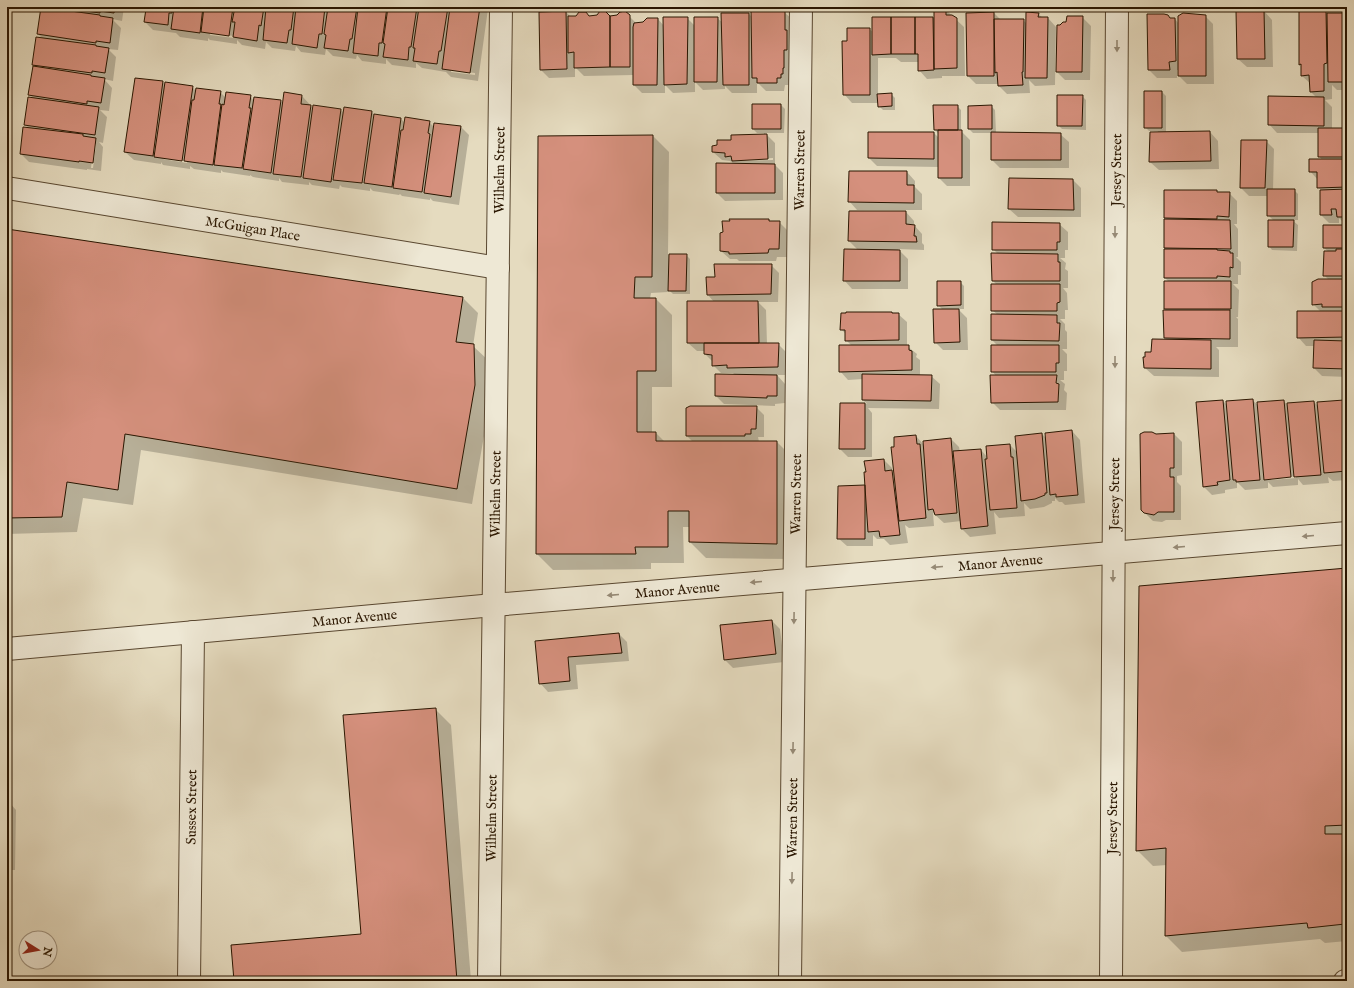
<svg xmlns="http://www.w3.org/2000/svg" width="1354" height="988" font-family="'IM FELL English',serif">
  <rect width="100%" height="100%" fill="#e5dbbf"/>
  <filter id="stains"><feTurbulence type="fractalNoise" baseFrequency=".005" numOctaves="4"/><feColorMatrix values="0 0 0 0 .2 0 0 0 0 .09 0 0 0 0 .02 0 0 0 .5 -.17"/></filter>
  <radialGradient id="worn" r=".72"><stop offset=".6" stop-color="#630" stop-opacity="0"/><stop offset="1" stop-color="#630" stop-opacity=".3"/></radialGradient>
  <path fill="#0003" fill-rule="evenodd" d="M45 7H124L122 21 112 19 121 28 118 50 108 49 116 57 113 81 104 79 112 88 109 111 100 110 107 117 103 143 99 142 103 147 101 171 87 169V170L29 162 21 154 29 128 25 125 34 99 29 94 36 68 33 65 42 38 38 34 46 9ZM94 144H96L93 168H91Z
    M145 7H486L488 9 478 81 451 77 446 72 422 68 416 63V68L392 65 386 59V64L362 61 357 55 356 59 333 56 326 49 325 55 301 52 296 46 295 51 272 48 266 42 265 49 242 45 237 40V44L210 40 208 38V41L180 37 176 33 153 30 145 22 147 11 145 9ZM210 33 234 36V38L210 35ZM451 70 475 73V75L451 72Z
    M779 10 781 12H784L793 20 791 82H789V85H785L784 91H766L757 82V93H732L725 86V89L703 90 695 82V92L673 93 665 85V93H642L634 85V75L584 76 575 67V77L549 78 541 70 566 12 571 17 618 16 625 12 636 23 658 19 664 26 687 18 695 26 717 18 723 23 749 14 752 17Z
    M946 10 964 27 965 76H942V78L927 79 919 70V62H901L896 58H878V95L891 94 895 98V110H883L879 106 878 103H852L844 94 848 42 869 29 873 32V18H934Z
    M1264 11 1272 20 1273 67H1247L1238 59Z
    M1326 12 1327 14H1347V90H1337L1332 85V99L1325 100 1332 107V129H1347V226L1339 218V223H1329L1321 215V190L1318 187V180L1310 171 1322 160 1319 156V133H1277L1269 124 1317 98 1311 92V84L1302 76V66L1300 64Z
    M994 13 1001 20H1023L1027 24 1038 14 1043 18H1048L1056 27 1055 85 1035 86 1029 80 1030 93 1007 94 999 86V84H976L968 76Z
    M1148 15 1175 19 1179 24 1205 16 1213 24 1214 84H1187L1179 76V70H1177V78H1157L1149 70Z
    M1082 17 1091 26 1090 80H1065L1057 72Z
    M136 79 163 82 165 85 192 87 196 91 220 92 226 98 250 96 254 101H281L284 104 285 94 302 96 314 109V106L341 110 344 113 372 112 375 115 401 119 405 123 429 122 434 127 435 124 461 127 469 135 459 205 433 201 430 198V200L402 196 400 194 399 195 373 191 370 188V191L342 187 340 185 339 189 312 185 309 182V185L282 182 279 178V181L253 177 250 175V176L223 172 221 170V173L194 169 190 166V169L163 165 161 162V164L134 160 125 152ZM163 157 187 161V163L163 159Z
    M1162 92 1166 96V133L1210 132 1218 141 1219 169 1159 170 1150 162 1158 131H1149L1145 127Z
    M1082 96 1086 100V130L1062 129 1058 125Z
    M753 105H781L785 109 784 133H765L775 143V165L783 173V200L725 201 717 193V164H734L730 161 722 160 713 152 732 141 764 135V133H757L753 129ZM773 158V160L735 161 733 160Z
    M957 106 961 110V131L970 140V186H947L939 178V167L877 166 869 158 934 133 939 138V134L935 130Z
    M991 106 995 110 996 133 1060 134 1069 142V168H1000L992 160V133H973L969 129Z
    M653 136 669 152 668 255H686L690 259V294H673L668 289V292L651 293 650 299H656L672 315V387H652V433H656L665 442H693L687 436 756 407 764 415V437H758L759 442H777L793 458V559L706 558 690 542V527H683L684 563H651V569L553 570 537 554Z
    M1266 141 1274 149 1273 190H1294L1298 194V220H1292L1298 225 1297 251 1272 250 1269 246 1274 221 1268 215V196H1249L1241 188Z
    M907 172 915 181V187L922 194V210H857L849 201Z
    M1073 180 1081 188V217H1018L1009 209Z
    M1216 191 1219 193H1229L1237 201V224H1234L1238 229V257H1236L1241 262V275H1238V284H1233L1239 290 1238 317H1236L1238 319V347H1216L1219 350V377L1154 376 1145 368 1152 353 1168 341 1165 338 1167 311 1165 309 1169 282 1165 278V220H1168L1165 217Z
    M850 212H906L914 221V225L922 234V243L924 245V250L898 249 908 259V289H852L844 280 859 251 849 241Z
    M769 220 771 222H779L787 230V257H777L776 261H739L737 259H730L721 251 724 233 731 222Z
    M1059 224 1068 232V250H1065V258H1060L1066 263 1065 269 1068 271V288H1063L1067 293 1068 310H1065V319H1060L1065 324V330L1067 332V349H1062L1067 354V371H1064V380H1060L1065 384 1064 390 1067 393 1066 410H1000L992 402 996 376 992 371 998 346 992 340 998 315 992 310 997 285 993 281 998 254 993 249Z
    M1347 226V377L1322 376 1314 368 1315 346H1306L1298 337 1321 312 1313 304 1329 280 1324 275 1329 252 1324 248Z
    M7 231 462 297 478 313 473 346 489 361 490 402 472 504 141 450 133 505 83 498 77 532 7 534Z
    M771 265 779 273 778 302H758L766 310 767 344H778L786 352V375H777L785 384V403L775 404V406L724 404 716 396 735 375 733 373H721L713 365V362L705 354V351H697L688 343 714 302 708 295 716 278Z
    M960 282 964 286V309H958L967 318 968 350H943L935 342 943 310 938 305Z
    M892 314H898L907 322V346L917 354 916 357 920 360V376H931L940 384 939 409 868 408 872 413V457H848L840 449 841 404H867L863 400V379L848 380 840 371 852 346 846 340V334L841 329Z
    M1252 400 1258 405 1283 401 1289 406 1314 402 1318 406 1344 401 1347 404V480L1333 481 1328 477 1329 483 1303 485 1298 479V485L1273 487 1268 482V488L1245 490 1237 482V488L1225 490V493L1212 495 1204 487 1223 401 1227 405ZM1296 476V478L1271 480V478Z
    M1072 431 1080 440 1085 503 1065 505 1062 502H1059L1055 498V501H1052V503L1044 507 1030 509 1024 503 1025 516 999 518 994 512 996 534 970 537 962 529 961 521 944 523 933 513 934 526 909 528 905 525 908 543 890 545 884 539H877L873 535V546H847L838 538 839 487 866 486 884 460 892 468V472L895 475 916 436 924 445V442L951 439 959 447 960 452 981 450 988 458 1010 445 1018 453 1042 434 1047 439Z
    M1174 434 1182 442V475L1177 476V482L1181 486V520H1166L1162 522 1153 521 1142 510 1156 435Z
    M1347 569V941L1325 943 1320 939 1182 952 1166 936 1167 865 1153 866 1137 850Z
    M772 621 780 629 784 662 733 668 725 660Z
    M619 634 627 642 629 661 576 665 578 689 548 692 540 683 536 642Z
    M435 709 451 725 471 981H235L362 935Z
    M7 781 9 783V802L16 810 15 870H7Z"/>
  <path fill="#d5907d" stroke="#2a1601" d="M41 7 100 15V16L113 18 110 43 96 41V43L37 34Z
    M57 7H115L114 13 100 11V13Z
    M144 7H172V13H169L168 25 144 22 146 9H144Z
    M174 7H203L200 33 171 29Z
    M204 7H233L229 36 201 32Z
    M235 7H264L261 26 259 25 257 41 233 37 235 22H232Z
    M266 7H294L291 30H289L287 43 263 40Z
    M296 7H325L322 34H319L317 48 292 44Z
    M328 7H357L352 39H350L348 51 324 48 326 35 324 34Z
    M358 7H387L382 43H379L378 56 353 53Z
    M388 7H417L411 47H409L408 60 383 57 385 44 383 43Z
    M419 7H448L441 51H439L437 64 413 61 415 48H413Z
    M450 7H480L470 73 442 69Z
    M751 9H779V11H785V30H787V50H784V68H783V74H781V78H777V83H757V78H752Z
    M934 9H946V15H952L957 18V68L934 69Z
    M1264 10 1265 59H1237L1236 11Z
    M566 11 567 69 540 70 539 12Z
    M600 11H605L610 16V67L574 68V52L568 53V16H576L579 12H586L589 16 597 15Z
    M625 11 630 15V67H610V16L617 15 620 12Z
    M1299 11H1326L1327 63 1324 64V91L1310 92 1309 75 1301 76V64L1299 65Z
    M994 12V76H967L966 13Z
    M1026 12 1039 13 1038 17H1048L1047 78H1025Z
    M721 13H749V85H723Z
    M1183 13 1206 15V76H1178V16Z
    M1327 13H1347V82H1328Z
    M1147 14H1164L1168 15 1170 18H1175L1176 61 1169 62 1170 70H1148Z
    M1067 16H1083L1082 72H1056L1057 25H1060L1063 22H1066Z
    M663 17H688L687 84 664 85Z
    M694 17H718L717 82H694Z
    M872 17H891V54L872 55Z
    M891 17H915V54H891Z
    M915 17H933L934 70 918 71V54H915Z
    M647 18H658L657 85H633V27L634 23 643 22Z
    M994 19H1024L1023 72H1022L1023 85 998 86 997 72 995 73Z
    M847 28H870V95H843L842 41H847Z
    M36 37 96 45V46L109 48 105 73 92 71V73L32 65Z
    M33 66 91 75V76L105 78 101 103 87 101V104L28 95Z
    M135 78 163 81 153 156 124 152Z
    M165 82 193 86 182 161 154 157Z
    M196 88 221 91 219 104H221L213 165 184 161 192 100H194Z
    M1144 91H1162V128H1144Z
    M226 92 251 95 249 108H251L242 168 214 165 222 104 224 105Z
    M284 92 302 95 301 104 311 105 301 177 273 174Z
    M892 93V106L878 107 877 94Z
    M1057 95H1083L1082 126H1057Z
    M1268 96 1324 97V126L1268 125Z
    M28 97 99 107 95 135 24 125Z
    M254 97 281 100 271 173 243 169Z
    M752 104H781V129H752Z
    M313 105 341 109 331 182 303 178Z
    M933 105H958V130H934Z
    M992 105V129H968V106Z
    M344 107 372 111 362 183 333 180Z
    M374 114 401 118 392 187 364 183Z
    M405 117 430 121 428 133 430 134 422 192 393 188 401 130H403Z
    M434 123 461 126 451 197 424 193Z
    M23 127 83 134V136L96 138 93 163 79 161V162L20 154Z
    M1318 128H1347V157H1318Z
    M938 130H962V178H938Z
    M1210 131 1211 161 1149 162 1150 132Z
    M868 132H934V159L868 158Z
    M991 132 1061 133V160H991Z
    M767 134 768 159 732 161 731 156 725 157V153L712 152V146L717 145V140H731V135Z
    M653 135 652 277H635L634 298H656V371H637V432H656V441H777V544L689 542V511H668V547H635L636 554H536L538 136Z
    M1241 140H1267L1265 188H1240Z
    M1309 159H1347V187L1317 188V172H1309Z
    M716 163 775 164V193H716Z
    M849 171H907V185H914V203L848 202Z
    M1009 178 1073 179 1074 210 1008 209Z
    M1267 189H1295V216H1267Z
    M1347 189V217H1337L1336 209H1331L1332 215H1320V190Z
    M1164 190H1217V192H1230L1229 217 1217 216V219L1164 218Z
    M849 211H906V224L915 225 914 236H916L917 242 848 241Z
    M729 219H769V221H780L779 249H769L768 253 729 254V252L720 251V233L723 232 722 221H730Z
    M1164 219 1230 220 1231 249 1164 248Z
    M1268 220H1294L1293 247H1268Z
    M992 222 1060 223V242H1057V250H992Z
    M1323 225H1347V248H1323Z
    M7 229 463 297 456 342 474 344 475 385 457 489 125 434 118 490 67 482 62 517 7 518Z
    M844 249 900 250V281H843Z
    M1164 249H1217V250L1230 251V253H1233V268L1230 267V277L1217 276V278H1164Z
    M1336 249H1347V276H1323L1324 251H1336Z
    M991 253 1058 254V262H1060V281H992Z
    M669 254H687L686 291H668Z
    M714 264H772L771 294 707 295 706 277H715Z
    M1318 279H1347V307H1322V304L1312 305V282Z
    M937 281H961V305L937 306Z
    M1164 281H1231V309H1164Z
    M991 284H1060V302L1057 303V311H991Z
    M687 301H758L759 343H687Z
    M933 309H959L960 342 934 343Z
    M1163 310H1230V339L1164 338Z
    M1297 311H1347V337L1297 338Z
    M846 312H892V313H899V340L845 341V330H840L841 313H846Z
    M991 314 1057 315V323H1060L1059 341 991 340Z
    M1152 339 1211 340V369L1144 368 1143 357H1145V352H1151Z
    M1314 340 1347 341V369L1313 368Z
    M704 343H779L778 367 727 368V365L712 366V355L704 354Z
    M839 345H909V350L912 351V370L839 372Z
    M991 345H1059V363H1056V372H991Z
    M715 374 777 375V396H767V398L715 396Z
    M862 374 932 375 931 401 862 400Z
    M990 375H1057L1056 383 1059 384 1058 402 991 403Z
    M1253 399 1260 480 1236 482V480H1233L1226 401Z
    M1223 400 1230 480 1217 482 1218 485 1203 487 1196 402Z
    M1284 400 1291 477 1264 480 1257 402Z
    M1344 400 1347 432V471L1324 473 1317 402Z
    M1314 401 1321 475 1294 477 1287 403Z
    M840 403H865V449H839Z
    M690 406H757L756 429H751V434H745V436H686V408Z
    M1072 430 1078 495 1056 497V494L1050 495 1045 433Z
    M1144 432H1152L1156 434 1174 433V468H1170V477H1174V512H1158L1154 515 1144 513 1141 510 1140 434Z
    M1042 433 1047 493H1045V495L1035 499 1021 501 1015 436Z
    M916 435 917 444H920L926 518 899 521 891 447H894V437Z
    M951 438 957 513 935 515 933 509 928 510 923 441Z
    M1010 444 1011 457H1013L1017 508 990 510 985 459H987L986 446Z
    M981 449 988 526 961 529 953 451Z
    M884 459 885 471 892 470 900 535 880 537 879 531 868 532 864 472H866L864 461Z
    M865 485V539H837L838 486Z
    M1347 568V825L1325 826V834H1347V940L1345 924 1308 928 1307 923 1165 936 1166 848 1136 851 1139 586Z
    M772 620 776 654 724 660 720 625Z
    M619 633 622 653 568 657 570 681 539 684 535 641Z
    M436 708 457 981H234L231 945 361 934 343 715Z"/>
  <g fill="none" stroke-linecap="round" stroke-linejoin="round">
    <g stroke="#594730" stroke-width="24">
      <g id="minor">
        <path id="s1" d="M7 188 498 268"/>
        <path id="s2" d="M7 649 494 605 1347 533"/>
        <path id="s3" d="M189 981 193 632"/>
        <path id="s4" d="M489 981 501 7"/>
        <path id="s5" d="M790 981 801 7"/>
        <path id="s6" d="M1111 981 1117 7"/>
        <path d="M1345 981H1347"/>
      </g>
    </g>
    <use href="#minor" stroke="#eee8d5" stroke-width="22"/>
  </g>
  <defs><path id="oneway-solid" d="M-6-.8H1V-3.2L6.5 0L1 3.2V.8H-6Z"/></defs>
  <g fill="#968a76">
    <use href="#oneway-solid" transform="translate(1117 46) rotate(90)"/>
    <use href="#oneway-solid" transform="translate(1115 232) rotate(90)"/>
    <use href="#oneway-solid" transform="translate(1115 362) rotate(90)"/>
    <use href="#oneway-solid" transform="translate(1308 536) rotate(175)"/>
    <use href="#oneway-solid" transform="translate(1179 547) rotate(175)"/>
    <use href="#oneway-solid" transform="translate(937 567) rotate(175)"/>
    <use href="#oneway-solid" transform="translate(1113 576) rotate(90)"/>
    <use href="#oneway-solid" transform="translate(756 582) rotate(175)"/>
    <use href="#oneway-solid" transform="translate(613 595) rotate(175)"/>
    <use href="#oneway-solid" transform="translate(794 618) rotate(91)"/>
    <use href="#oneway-solid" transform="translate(793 748) rotate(91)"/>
    <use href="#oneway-solid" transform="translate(792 878) rotate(91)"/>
  </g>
  <g text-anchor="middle" stroke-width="3" stroke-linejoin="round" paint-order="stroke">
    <g font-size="14" fill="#2a1601" stroke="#eee8d5">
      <text dy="5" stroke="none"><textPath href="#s4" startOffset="811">Wilhelm Street</textPath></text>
      <text dy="5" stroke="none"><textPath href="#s5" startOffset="811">Warren Street</textPath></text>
      <text dy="5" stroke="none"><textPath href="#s6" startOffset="811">Jersey Street</textPath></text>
      <text dy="5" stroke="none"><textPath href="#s1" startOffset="249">McGuigan Place</textPath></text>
      <text dy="5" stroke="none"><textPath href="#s4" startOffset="487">Wilhelm Street</textPath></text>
      <text dy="5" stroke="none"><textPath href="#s5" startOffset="487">Warren Street</textPath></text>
      <text dy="5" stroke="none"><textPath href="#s6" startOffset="487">Jersey Street</textPath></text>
      <text dy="5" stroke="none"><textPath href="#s2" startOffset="997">Manor Avenue</textPath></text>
      <text dy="5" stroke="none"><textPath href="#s2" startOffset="673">Manor Avenue</textPath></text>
      <text dy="5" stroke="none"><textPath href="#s2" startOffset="349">Manor Avenue</textPath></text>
      <text dy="5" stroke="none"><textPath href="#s3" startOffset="174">Sussex Street</textPath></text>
      <text dy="5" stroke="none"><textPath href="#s4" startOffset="163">Wilhelm Street</textPath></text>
      <text dy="5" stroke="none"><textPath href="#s5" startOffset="163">Warren Street</textPath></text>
      <text dy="5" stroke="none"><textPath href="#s6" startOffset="163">Jersey Street</textPath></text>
    </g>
  </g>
  <rect width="1354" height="988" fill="none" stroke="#e5dbbf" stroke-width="24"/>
  <rect x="8" y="8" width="1338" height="972" fill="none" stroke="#2a1601" stroke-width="2"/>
  <rect x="12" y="12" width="1330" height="964" fill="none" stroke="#2a1601"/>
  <g transform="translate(38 950) rotate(101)"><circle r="19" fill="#eee8d5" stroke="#a09480"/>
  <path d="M0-3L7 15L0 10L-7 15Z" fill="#8f2418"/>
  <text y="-6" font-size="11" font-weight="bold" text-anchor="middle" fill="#2a1601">N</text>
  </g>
  <rect width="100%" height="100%" filter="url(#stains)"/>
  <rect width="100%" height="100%" fill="url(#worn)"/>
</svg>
